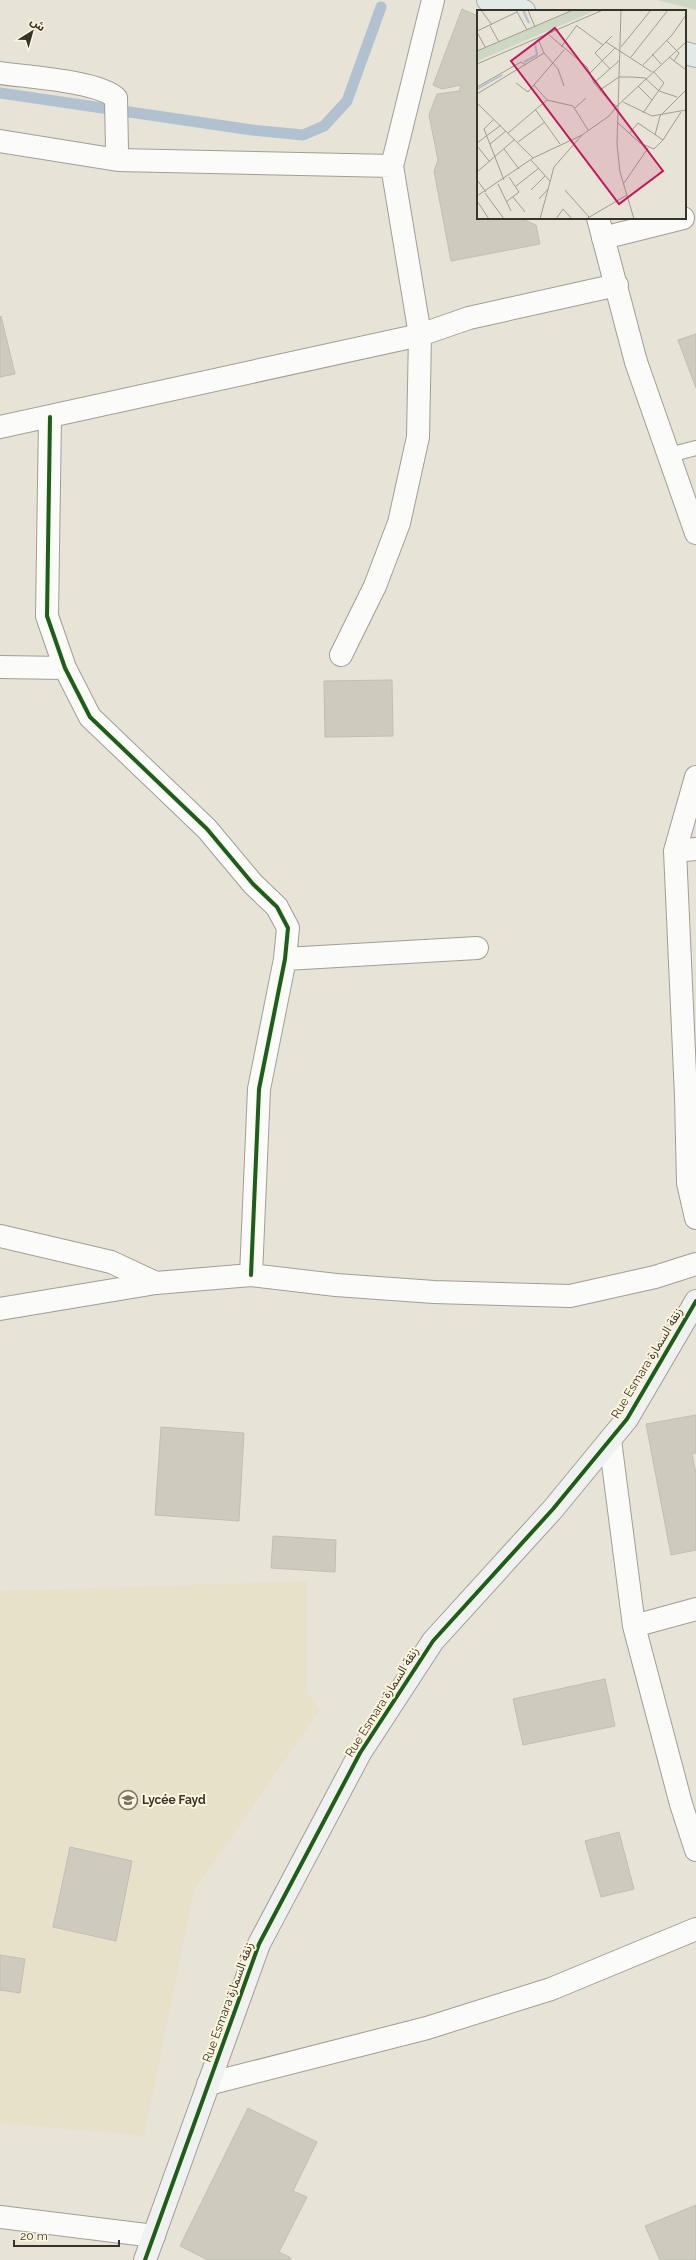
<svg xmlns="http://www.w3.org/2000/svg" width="696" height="2260" font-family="Raleway,'Noto Sans Arabic',sans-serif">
  <rect width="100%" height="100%" fill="#e7e3d6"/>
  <path fill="#e8e1ca" d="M307 1581V1693L320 1710 194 1891 144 2136 0 2123V1591Z"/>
  <path fill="#cdd7c3" d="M657 0H696V10Z"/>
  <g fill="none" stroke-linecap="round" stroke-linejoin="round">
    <path stroke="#b1c1d0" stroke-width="11" d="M0 93 252 130 303 135 324 126 347 101 381 7"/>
  </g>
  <path fill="#cecbbe" stroke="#c1beb4" d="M462 9 478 16V218H520L536 225 540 244 451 261 434 171 438 160 429 115 437 94 459 91 461 85 442 89 433 85Z
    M1 316 15 374 0 377V317Z
    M696 334V388L678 340Z
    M392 680 393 736 325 737 324 681Z
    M696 1415V1453L692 1454 696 1474V1550L671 1555 646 1424Z
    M161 1427 244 1433 239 1521 155 1515Z
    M273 1536 336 1540 335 1572 271 1568Z
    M605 1679 615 1726 523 1745 513 1699Z
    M619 1832 634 1889 601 1897 585 1841Z
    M70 1847 132 1861 116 1941 53 1927Z
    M0 1955 25 1959 20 1993 0 1990Z
    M248 2108 317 2142 293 2191 307 2197 279 2252 291 2258 290 2260H208L180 2246Z
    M696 2205V2260H660L645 2226Z"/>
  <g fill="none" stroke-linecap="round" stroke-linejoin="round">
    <g stroke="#a19e94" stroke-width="16">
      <path id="lane" d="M669 455 696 448"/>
    </g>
    <g stroke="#a19e94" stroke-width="24">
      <path id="street" d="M0 73C26 77 99 81 116 98L117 150
        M0 141 118 160 392 166
        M598 218 636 362 696 533
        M603 238 683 218
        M50 417 47 616 65 668 90 717 207 829 253 884 277 907 288 928 285 959 259 1089 251 1275
        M0 427 420 335 469 318 617 285
        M341 655 375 586 399 523 418 437 420 335 392 166 433 0
        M0 667 65 668
        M696 777 675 851 686 1096 688 1183 696 1218
        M675 851 696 849
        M285 959 477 948
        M0 1236 111 1262 156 1283
        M0 1309 156 1283 251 1275 336 1285 434 1292 570 1296 655 1277 696 1264
        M610 1440 634 1626 681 1804 696 1850
        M634 1626 696 1609
        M208 2084 427 2028 551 1989 696 1929
        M0 2217 154 2236"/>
    </g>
    <g stroke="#a19e94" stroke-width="24">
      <path id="secondary" d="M145 2260 259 1944 360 1753 433 1641 553 1509 627 1419 696 1301"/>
    </g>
    <g stroke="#a0ada7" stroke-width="24">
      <path id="primary" d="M488 0 524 11
        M685 53 696 56"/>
    </g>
    <use href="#lane" stroke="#fbfbf9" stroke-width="14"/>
    <use href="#street" stroke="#fbfbf9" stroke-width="22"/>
    <use href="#secondary" stroke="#eff2f0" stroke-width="22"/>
    <use href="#primary" stroke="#e2eae8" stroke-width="22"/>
    <g stroke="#fcf5dc" stroke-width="6">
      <path id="cycleway" d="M50 417 47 616 65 668 90 717 207 829 253 884 277 907 288 928 285 959 259 1089 251 1275
        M145 2260 259 1944 360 1753 433 1641 553 1509 627 1419 696 1301"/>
    </g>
    <use href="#cycleway" stroke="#1b5e20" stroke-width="4"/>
  </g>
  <defs>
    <g id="university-ring" transform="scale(1)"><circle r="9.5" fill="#fcf5dc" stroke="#747166" stroke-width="1.5"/><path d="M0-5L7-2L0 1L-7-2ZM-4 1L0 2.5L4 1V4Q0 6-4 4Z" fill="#747166"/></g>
  </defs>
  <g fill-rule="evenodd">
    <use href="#university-ring" x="128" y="1800"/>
  </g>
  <g text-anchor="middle" stroke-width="4" stroke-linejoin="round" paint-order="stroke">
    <g font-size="12" fill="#36342a" stroke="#fcf5dc">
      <text transform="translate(647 1363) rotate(-59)" y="4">Rue Esmara زنقة السمارة</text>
      <text transform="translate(382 1702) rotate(-58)" y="4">Rue Esmara زنقة السمارة</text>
      <text transform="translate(228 2002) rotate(-70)" y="4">Rue Esmara زنقة السمارة</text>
    </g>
    <g font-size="12" font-weight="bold" fill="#36342a" stroke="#fcf5dc" text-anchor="start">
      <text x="142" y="1804">Lycée Fayd</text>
    </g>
  </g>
  <g transform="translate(477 10)">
    <rect width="209" height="209" fill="#e7e3d6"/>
    <path d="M97 0H120L0 51V41Z" fill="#cdd7c3"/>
    <path fill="none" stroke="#b1c1d0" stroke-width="2" d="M46 0 52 13M47 52 60 45 58 33M0 79 25 65"/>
    <path fill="none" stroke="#a09d91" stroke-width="1" d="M4 0 15 15M39 0 50 20M51 0 58 17M144 0 140 134 143 162 157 209M13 16 22 32M100 16 126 35M0 21 40 2M0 22 8 37M72 25 110 57 117 73 134 93 140 96M61 29 67 43 81 59 87 76M189 30 202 43 197 51M129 32 175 62M84 37 100 15M144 37 174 0M0 41 96 0M175 44 184 54M154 47 191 0M192 47 209 60M0 54 126 0M166 55 195 25 209 5M133 59 118 43 135 26M113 63 138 38M39 73 51 82 87 40M117 73 143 50M57 75 70 90 96 96 111 120M161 76 175 90M0 77 44 52 49 55M123 80 142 67H155L168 68 182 81 200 87M0 84 67 43M146 92 175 106 209 100M0 93 56 148M140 96 209 32M98 98 109 88M58 99 83 134M166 103 187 73 176 61M17 109 7 119 27 170M141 113 163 133 177 139 186 130 204 102M31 123 70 90M152 124 161 113 186 130M178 125 183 106 209 80M41 132 68 112M0 133 24 115M13 134 29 121M0 136 13 152M27 139 42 159M54 150 73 171M0 162 38 129M0 170 9 182M147 173 171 138M21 174 34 201M39 176 62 158M54 180 68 166M88 180 112 207M8 183 27 209M0 186 56 148 105 125M36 187 48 202M62 189 71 179M0 191 12 209M29 192 42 182 32 167M63 209 77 157 105 125 132 106 140 96M79 209 86 199 95 209M109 209 150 185"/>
    <path fill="#c2185b" fill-opacity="0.15" stroke="#c2185b" stroke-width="2" d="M78 18 186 161 142 194 34 51Z"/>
    <rect width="209" height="209" fill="none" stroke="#36342a" stroke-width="2"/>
  </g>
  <g transform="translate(32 32) rotate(37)" stroke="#fcf5dc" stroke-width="3" paint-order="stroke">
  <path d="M0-3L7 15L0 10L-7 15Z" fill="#36342a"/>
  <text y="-6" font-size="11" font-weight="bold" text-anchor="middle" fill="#36342a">ش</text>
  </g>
  <path d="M14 2240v6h105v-6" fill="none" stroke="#36342a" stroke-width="2"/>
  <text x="20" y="2240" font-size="12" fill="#36342a" stroke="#fcf5dc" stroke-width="3" paint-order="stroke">20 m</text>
</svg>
